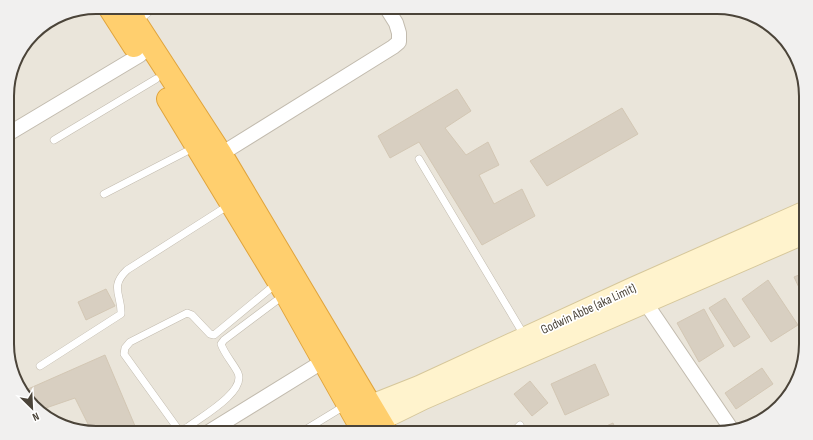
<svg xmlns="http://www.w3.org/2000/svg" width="813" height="440" font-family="'Sofia Sans Condensed',sans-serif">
  <rect width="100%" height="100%" fill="#f6f3ec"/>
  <path fill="#eae5da" d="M96 7H717L761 19 791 47 806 90V349L794 388 761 421 722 433H96L52 421 22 393 8 355V85L16 57 37 29 62 14Z"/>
  <path fill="#d8cfc1" stroke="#d3c7b4" d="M457 89 471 111 445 128 466 155 488 142 499 165 479 175 494 204 522 189 535 216 482 245 419 142 390 158 378 136Z
    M622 108 638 134 547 186 530 161Z
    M806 272V297L804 298 794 277Z
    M768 280 798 325 771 342 742 299Z
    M106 289 115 306 86 320 78 302Z
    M725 298 750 337 734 347 709 308Z
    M704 309 724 346 699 362 677 323Z
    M105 355 138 433 92 432 75 398 40 410 33 403 28 389Z
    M595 364 609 395 565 415 551 384Z
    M762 368 773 384 736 409 725 393Z
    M530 381 548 403 532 416 514 394Z
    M613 423 617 433H591Z"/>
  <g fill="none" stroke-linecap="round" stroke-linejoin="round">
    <g stroke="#c2bbae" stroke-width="8">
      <path id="lane" d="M138 21 155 7
        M54 140 156 79
        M419 159 524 335
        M104 194 195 147
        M277 283 214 335 210 334 192 315 187 313 130 342 125 348 124 354 178 429 182 430 188 427C201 417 246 392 238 373 233 363 225 355 221 344L224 340 284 295
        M40 366 121 314C122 295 109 287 127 270L229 205
        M300 433 346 405
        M512 433 520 425"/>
    </g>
    <g stroke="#c2bbae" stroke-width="16">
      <path id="street" d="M8 134 140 55
        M221 154 393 47 399 42V33L396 23 386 7
        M645 302 732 430
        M207 433 322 362"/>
    </g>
    <g stroke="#d6c79b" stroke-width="22">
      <path id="secondary" d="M357 413 371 405 419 386 632 288 806 211
        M365 428 424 399 806 233"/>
    </g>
    <g stroke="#e0a43c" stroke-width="24">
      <path id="highway" d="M109 7 134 46
        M129 7 136 23 221 154 387 433
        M168 99 286 294 364 433"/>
    </g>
    <use href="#lane" stroke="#fff" stroke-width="7"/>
    <use href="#street" stroke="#fff" stroke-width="14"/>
    <use href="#secondary" stroke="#fff3cd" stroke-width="20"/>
    <use href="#highway" stroke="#ffcf6e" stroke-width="22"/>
  </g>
  <g text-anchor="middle" stroke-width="3.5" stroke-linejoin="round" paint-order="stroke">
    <g font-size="13" fill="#4b4439" stroke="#fff">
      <text transform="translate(588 308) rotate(-25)" y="5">Godwin Abbe (aka Limit)</text>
    </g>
  </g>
  <path d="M0 0H813V440H0ZM96 14H717A82 82 0 0 1 799 96V344A82 82 0 0 1 717 426H96A82 82 0 0 1 14 344V96A82 82 0 0 1 96 14Z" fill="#f1f0ef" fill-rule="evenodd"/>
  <path fill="none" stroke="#4b4439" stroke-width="2" d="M96 14H717A82 82 0 0 1 799 96V344A82 82 0 0 1 717 426H96A82 82 0 0 1 14 344V96A82 82 0 0 1 96 14Z"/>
  <g transform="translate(32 408) rotate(156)" stroke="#ffffff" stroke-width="3" paint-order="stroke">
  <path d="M0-3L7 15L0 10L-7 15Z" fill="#4b4439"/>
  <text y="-6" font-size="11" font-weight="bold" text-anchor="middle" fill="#4b4439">N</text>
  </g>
</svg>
